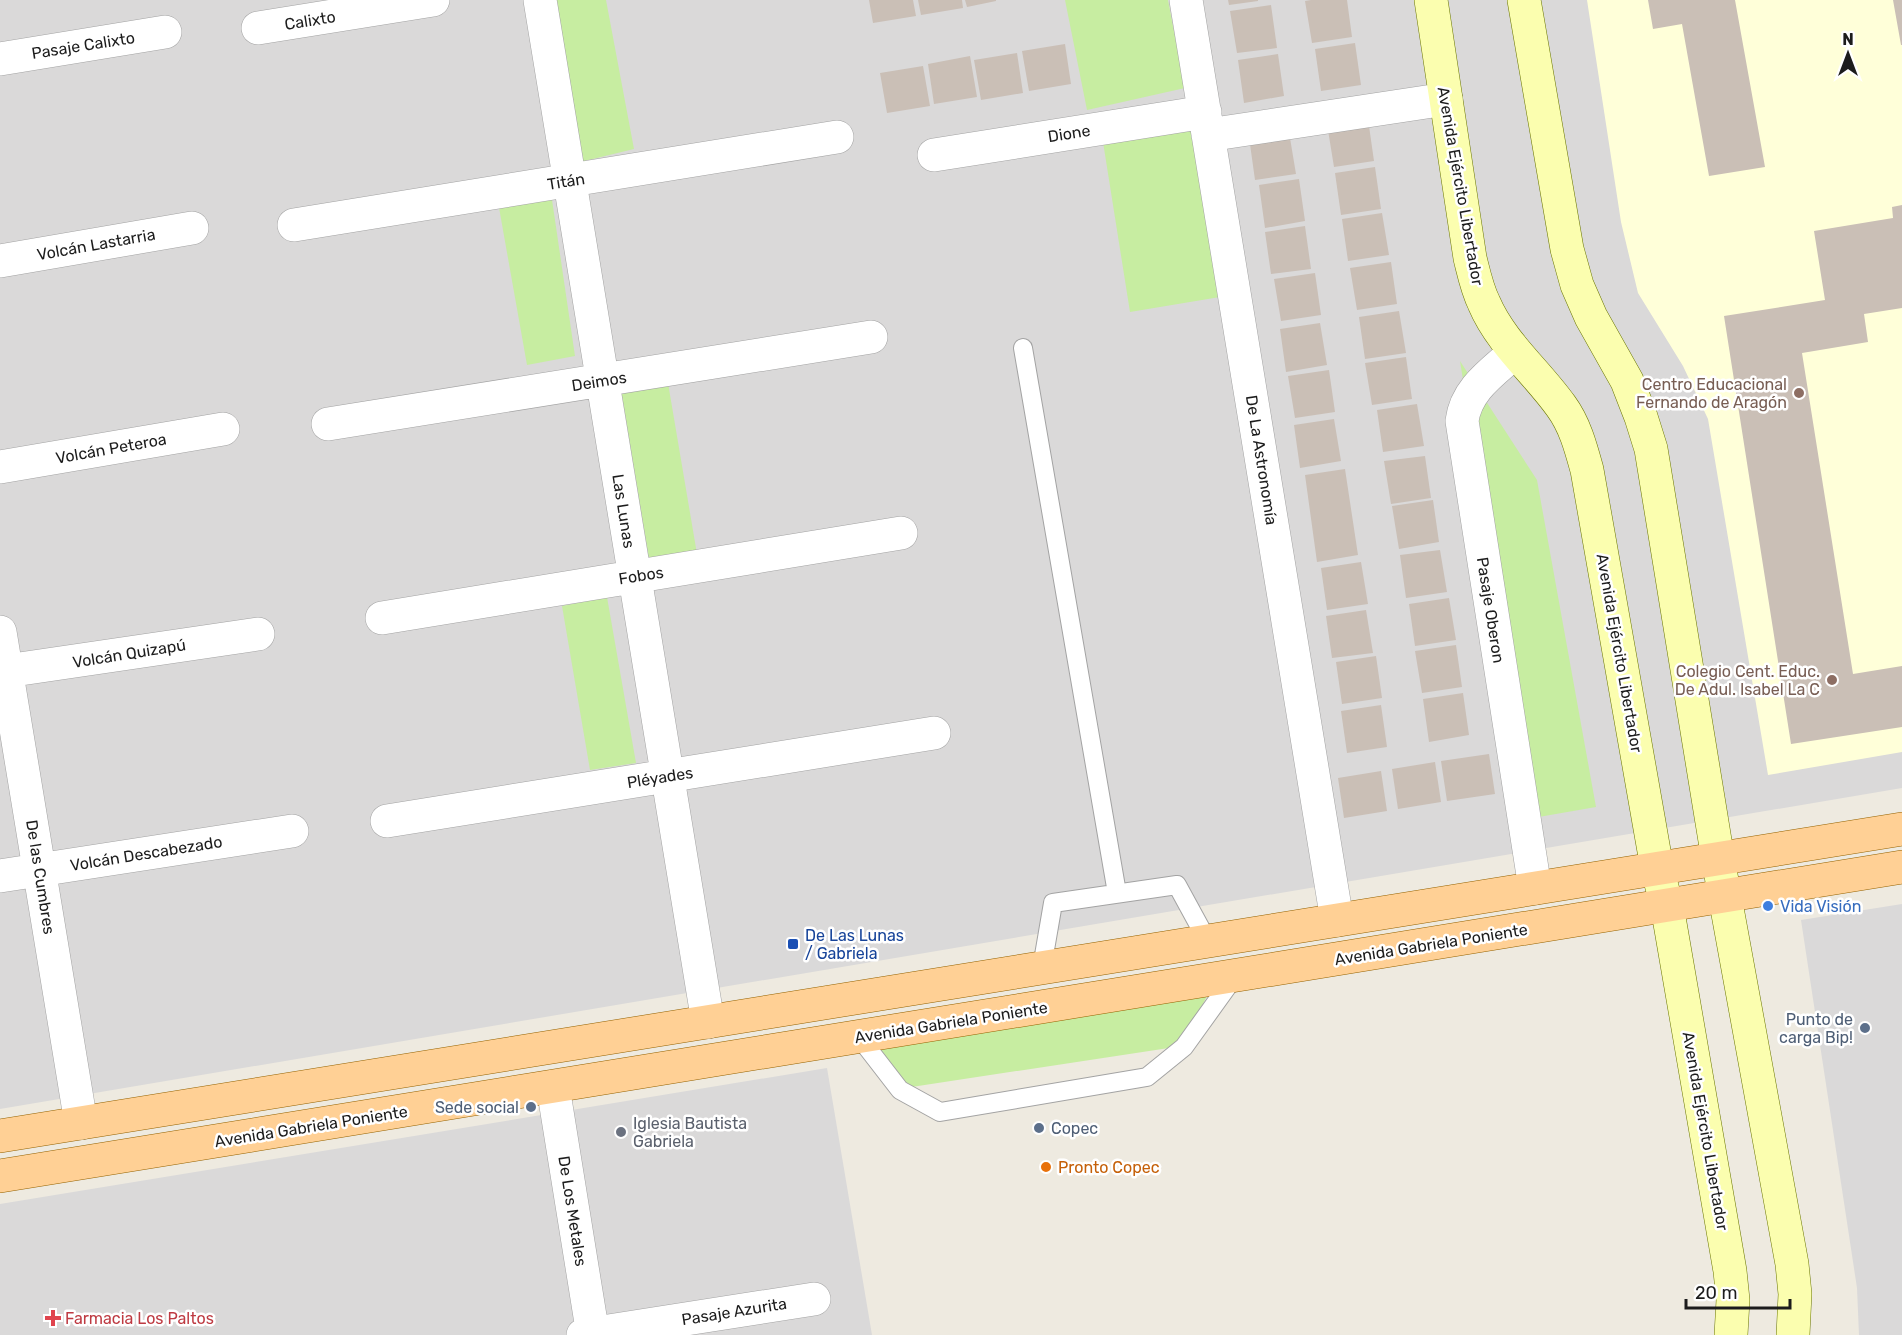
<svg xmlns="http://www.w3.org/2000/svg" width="1902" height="1335" font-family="Rubik,sans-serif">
  <rect width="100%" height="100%" fill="#eeeae0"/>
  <path fill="#dad9d9" d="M0 0H1902V788L0 1109Z
    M1902 904V1335H1859L1857 1288 1801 920Z
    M827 1068 872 1335H0V1204Z"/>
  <path fill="#ffffd9" d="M1587 0H1902V752L1768 775 1708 419 1683 366 1638 293 1621 222Z"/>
  <path fill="#c7eda1" d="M544 0H606L634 149 572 164Z
    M1065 0H1168L1185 88 1087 110Z
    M1198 125 1226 296 1130 312 1103 142Z
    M551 193 575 356 527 365 498 202Z
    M1460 361 1537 480 1596 807 1533 818Z
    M668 383 697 554 649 559 621 390Z
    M607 597 636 763 590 770 562 606Z
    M1220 970 1182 1046 905 1088 864 1029Z"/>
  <path fill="#cabfb6" d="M869 0H913L916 16 873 23Z
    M918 0H962L963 8 921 15Z
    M965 0H996V1L967 7Z
    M1228 0H1258V1L1229 5Z
    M1311 0H1347L1352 37 1312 43 1305 1Z
    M1648 0H1735L1765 167 1709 176 1682 24 1653 29Z
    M1893 0H1902V45H1901Z
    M1271 5 1277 48 1237 53 1230 11Z
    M1355 43 1361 85 1321 91 1315 49Z
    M1065 44 1071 84 1029 91 1022 51Z
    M1017 53 1023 93 981 100 974 60Z
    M1278 54 1284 96 1244 103 1238 60Z
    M970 56 977 97 934 104 928 64Z
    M923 66 930 106 887 113 880 73Z
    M1368 119 1374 161 1334 167 1327 124Z
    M1289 132 1296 174 1255 180 1249 137Z
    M1375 167 1381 209 1341 215 1335 173Z
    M1299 179 1305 221 1265 228 1259 185Z
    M1902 205V308L1864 314 1868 342 1802 353 1853 674 1902 666V727L1791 744 1724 316 1825 300 1814 231 1893 218 1892 207Z
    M1382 213 1389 255 1348 261 1342 219Z
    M1305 226 1311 269 1271 274 1265 232Z
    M1391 262 1397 304 1357 310 1350 268Z
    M1315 273 1321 315 1281 321 1274 279Z
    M1399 311 1406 353 1365 359 1359 317Z
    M1320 323 1327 365 1286 372 1280 329Z
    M1406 357 1412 399 1372 405 1365 363Z
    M1329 370 1335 412 1295 418 1288 376Z
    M1417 404 1424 446 1383 452 1377 410Z
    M1334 419 1341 461 1300 468 1294 425Z
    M1425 456 1431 498 1391 504 1384 461Z
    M1345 469 1358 555 1317 562 1305 475Z
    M1433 500 1439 542 1399 549 1392 506Z
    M1440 550 1447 592 1406 598 1400 555Z
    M1361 562 1368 604 1327 610 1321 568Z
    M1449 598 1456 640 1415 646 1409 604Z
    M1366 610 1373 653 1332 658 1326 616Z
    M1456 645 1462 687 1422 693 1415 651Z
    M1376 656 1382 698 1342 704 1336 662Z
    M1463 693 1469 735 1429 742 1423 699Z
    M1381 705 1387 747 1347 753 1341 711Z
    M1489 754 1495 794 1447 801 1441 761Z
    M1435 762 1441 802 1398 809 1392 769Z
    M1381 771 1387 811 1344 818 1338 778Z"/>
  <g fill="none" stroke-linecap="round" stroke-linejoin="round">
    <g stroke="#a3a3a3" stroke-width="20">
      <path id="service" d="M1023 348 1117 893
        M1042 967 1053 903 1177 885 1207 940
        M859 1037 900 1090 940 1112 1147 1077 1184 1047 1235 976"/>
    </g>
    <g stroke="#a3a3a3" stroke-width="34">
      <path id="minor" d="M540 0 708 1022
        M1186 0 1337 920
        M258 28 433 0
        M0 59 165 32
        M1208 135 1446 99
        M934 155 1205 112
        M294 225 837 137
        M0 261 192 228
        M1515 352C1493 372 1466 389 1462 421L1535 888
        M328 424 871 337
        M0 467 223 429
        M382 618 901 533
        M0 632 81 1123
        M0 672 258 634
        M387 821 934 733
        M0 876 292 831
        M553 1087 593 1335
        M583 1335 814 1299"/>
    </g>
    <g stroke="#6a7600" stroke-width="34">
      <path id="secondary" d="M1431 0 1470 258C1474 274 1477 289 1484 303 1501 343 1536 371 1561 406 1575 425 1581 448 1587 470L1657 868 1667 906 1730 1271 1733 1300 1731 1335
        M1524 0 1567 249 1577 285 1591 317 1627 381 1641 417 1651 449 1718 859 1792 1264 1795 1294 1793 1335"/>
    </g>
    <g stroke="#946200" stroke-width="34">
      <path id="primary" d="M0 1136 1902 829
        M0 1176 1902 867"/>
    </g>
    <use href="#service" stroke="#fff" stroke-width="18"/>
    <use href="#minor" stroke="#fff" stroke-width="33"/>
    <use href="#secondary" stroke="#fbfeaf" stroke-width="33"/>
    <use href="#primary" stroke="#ffd095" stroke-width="33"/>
  </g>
  <g fill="#8d6e63" stroke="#fff" stroke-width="2">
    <circle cx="1799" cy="393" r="6"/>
    <circle cx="1832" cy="680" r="6"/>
  </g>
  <circle fill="#3f7fe0" stroke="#fff" stroke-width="2" cx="1768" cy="906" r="6"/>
  <rect fill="#1a4fb4" stroke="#fff" stroke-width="2" x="787" y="938" width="12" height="12" rx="3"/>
  <g fill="#5c6f8a" stroke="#fff" stroke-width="2">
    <circle cx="1865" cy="1028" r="6"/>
    <circle cx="531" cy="1107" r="6"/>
    <circle cx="1039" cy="1128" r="6"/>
  </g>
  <circle fill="#6b7280" stroke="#fff" stroke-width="2" cx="621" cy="1132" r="6"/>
  <circle fill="#e8710a" stroke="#fff" stroke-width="2" cx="1046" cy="1167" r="6"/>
  <path fill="#e0444e" stroke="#fff" stroke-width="2" d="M50 1309h6v6h6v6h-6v6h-6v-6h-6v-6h6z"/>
  <g text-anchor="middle" stroke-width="5" stroke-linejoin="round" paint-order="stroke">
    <g font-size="16" fill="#1c1c1c" stroke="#fff">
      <text transform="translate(310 20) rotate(-9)" y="6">Calixto</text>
      <text transform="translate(83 45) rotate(-9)" y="6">Pasaje Calixto</text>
      <text transform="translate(1069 133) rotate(-9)" y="6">Dione</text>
      <text transform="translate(566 181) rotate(-9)" y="6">Titán</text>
      <text transform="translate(1461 186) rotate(80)" y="6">Avenida Ejército Libertador</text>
      <text transform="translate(96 244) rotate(-10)" y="6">Volcán Lastarria</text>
      <text transform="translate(599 381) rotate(-9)" y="6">Deimos</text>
      <text transform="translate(111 448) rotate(-10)" y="6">Volcán Peteroa</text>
      <text transform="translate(1262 460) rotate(81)" y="6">De La Astronomía</text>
      <text transform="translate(624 511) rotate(81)" y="6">Las Lunas</text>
      <text transform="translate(641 575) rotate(-9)" y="6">Fobos</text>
      <text transform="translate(1491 610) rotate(81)" y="6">Pasaje Oberon</text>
      <text transform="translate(129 653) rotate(-9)" y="6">Volcán Quizapú</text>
      <text transform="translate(1620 653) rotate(80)" y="6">Avenida Ejército Libertador</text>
      <text transform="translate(660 777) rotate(-9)" y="6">Pléyades</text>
      <text transform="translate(146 853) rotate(-9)" y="6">Volcán Descabezado</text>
      <text transform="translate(41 877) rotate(81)" y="6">De las Cumbres</text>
      <text transform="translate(1431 944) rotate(-9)" y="6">Avenida Gabriela Poniente</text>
      <text transform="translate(951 1022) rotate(-9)" y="6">Avenida Gabriela Poniente</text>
      <text transform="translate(311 1126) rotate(-9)" y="6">Avenida Gabriela Poniente</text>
      <text transform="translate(1706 1131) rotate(80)" y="6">Avenida Ejército Libertador</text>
      <text transform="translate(573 1211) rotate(81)" y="6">De Los Metales</text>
      <text transform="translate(734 1311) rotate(-9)" y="6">Pasaje Azurita</text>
    </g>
    <g font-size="16" fill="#785e54" stroke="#fff" text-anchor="end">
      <text x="1787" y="390">Centro Educacional<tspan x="1787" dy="18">Fernando de Aragón</tspan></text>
      <text x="1820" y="677">Colegio Cent. Educ.<tspan x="1820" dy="18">De Adul. Isabel La C</tspan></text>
    </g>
    <g font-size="16" fill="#366cbe" stroke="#fff" text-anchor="start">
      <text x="1780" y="912">Vida Visión</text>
    </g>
    <g font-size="16" fill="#164399" stroke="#fff" text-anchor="start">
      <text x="805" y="941">De Las Lunas<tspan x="805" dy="18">/ Gabriela</tspan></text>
    </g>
    <g font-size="16" fill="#4e5e75" stroke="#fff" text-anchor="end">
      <text x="1853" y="1025">Punto de<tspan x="1853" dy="18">carga Bip!</tspan></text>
      <text x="519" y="1113">Sede social</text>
      <text x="1051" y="1134" text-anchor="start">Copec</text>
    </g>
    <g font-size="16" fill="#5b616d" stroke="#fff" text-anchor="start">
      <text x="633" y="1129">Iglesia Bautista<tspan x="633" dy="18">Gabriela</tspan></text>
    </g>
    <g font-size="16" fill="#c56008" stroke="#fff" text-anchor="start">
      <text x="1058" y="1173">Pronto Copec</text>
    </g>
    <g font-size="16" fill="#be3a42" stroke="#fff" text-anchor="start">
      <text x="65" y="1324">Farmacia Los Paltos</text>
    </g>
  </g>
  <g transform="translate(1848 54)" stroke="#ffffff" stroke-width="4.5" paint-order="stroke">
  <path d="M0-4.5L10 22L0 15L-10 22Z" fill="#1c1c1c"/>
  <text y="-9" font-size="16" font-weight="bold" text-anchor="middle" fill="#1c1c1c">N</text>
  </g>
  <path d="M1686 1299v9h104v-9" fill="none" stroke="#1c1c1c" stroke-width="3"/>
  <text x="1695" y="1299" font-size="18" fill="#1c1c1c" stroke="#ffffff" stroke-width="4.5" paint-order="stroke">20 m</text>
</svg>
